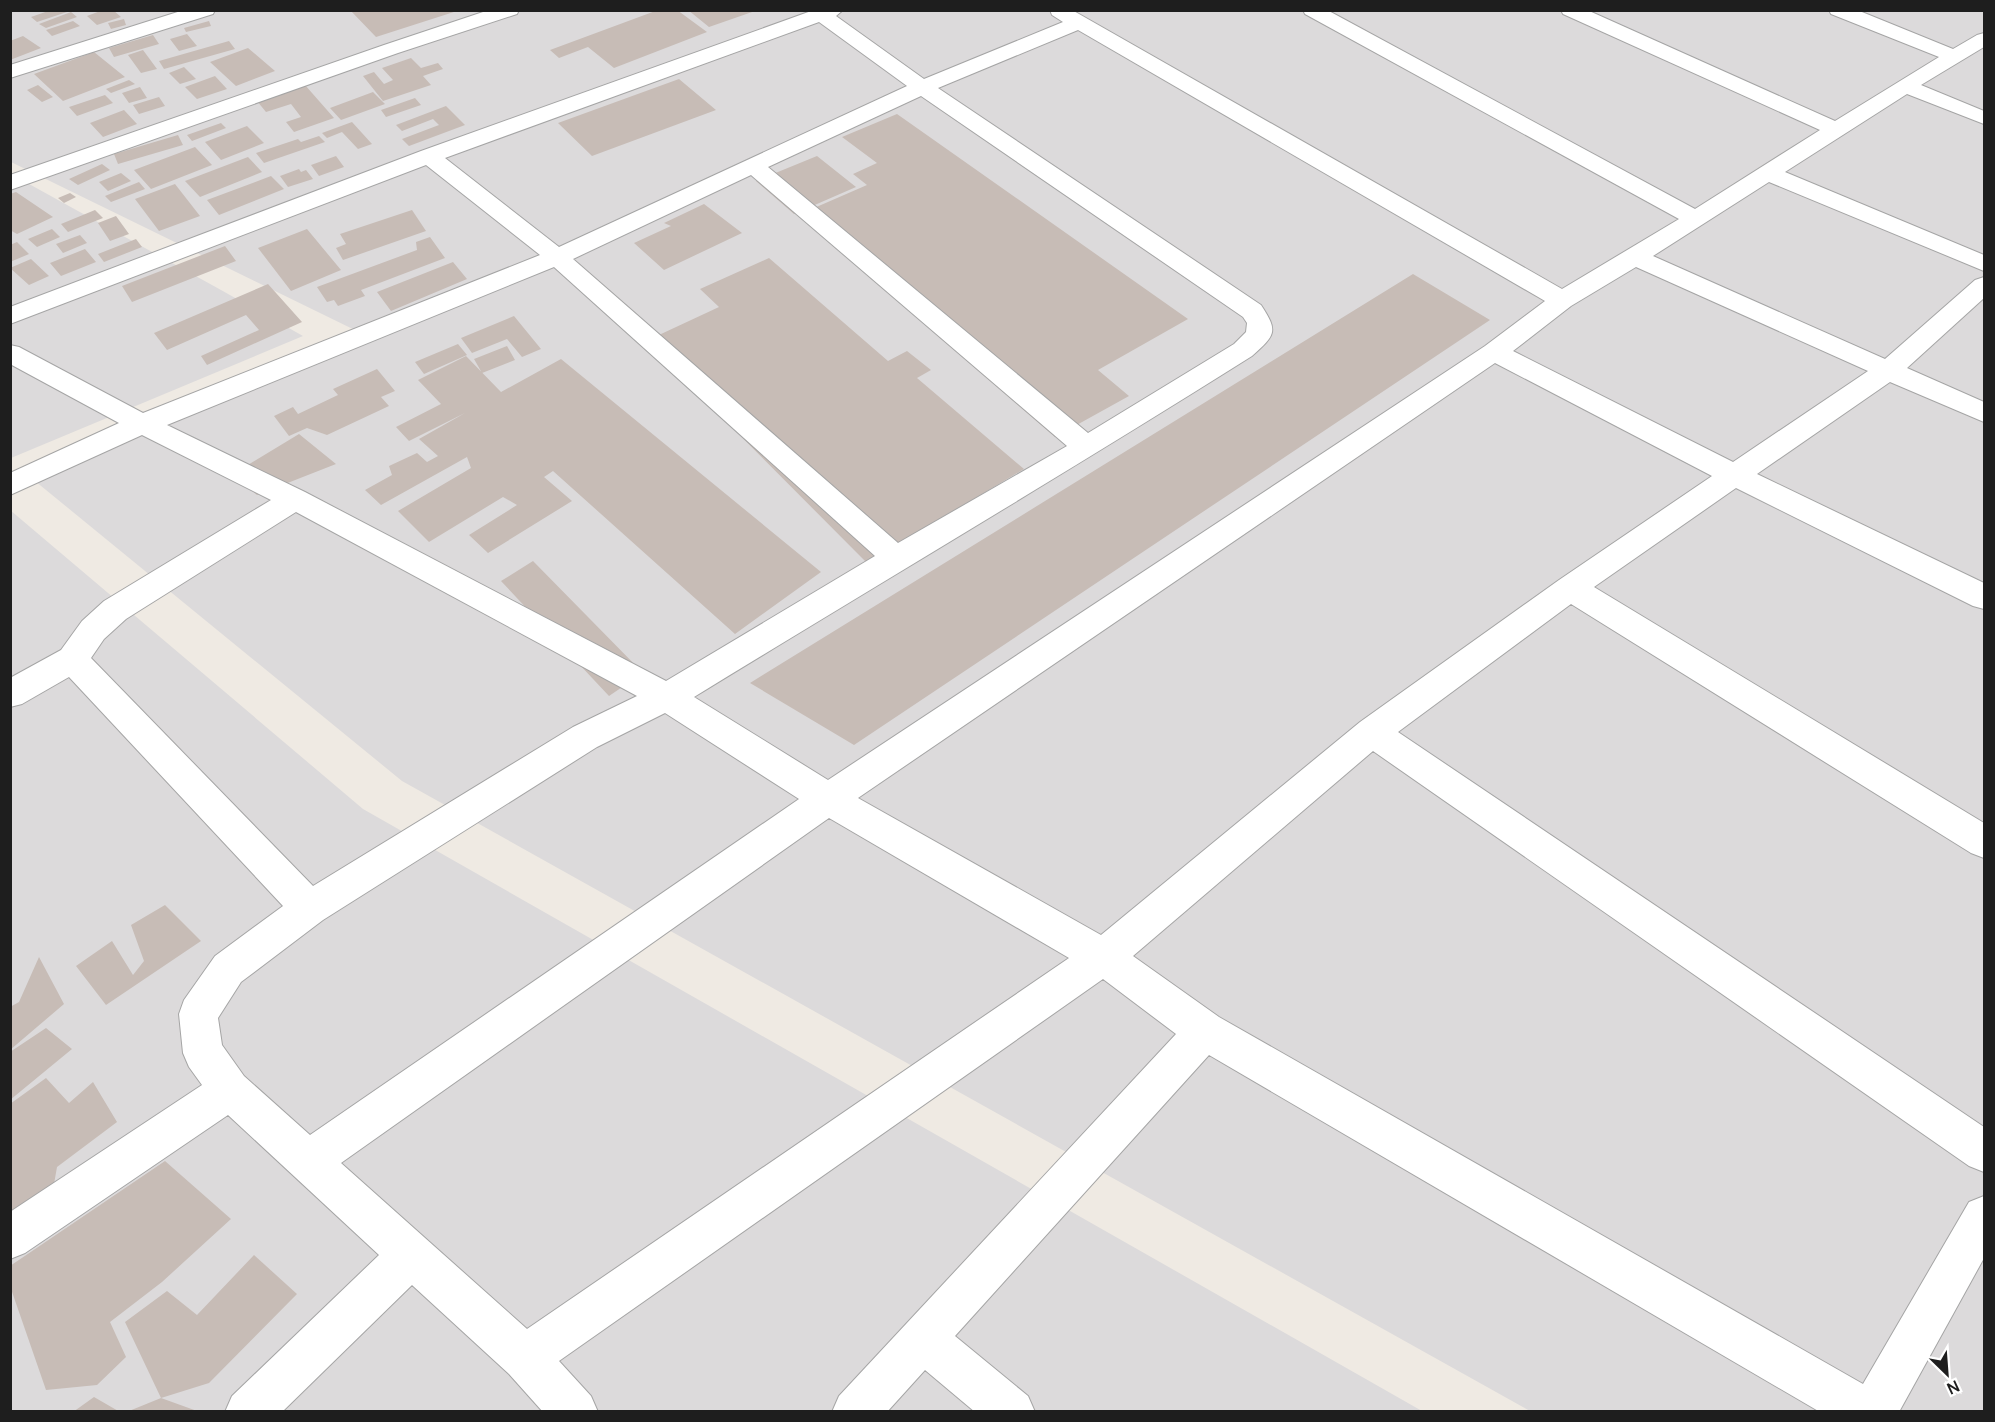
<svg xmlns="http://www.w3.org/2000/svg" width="1995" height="1422" font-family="Manrope,sans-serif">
  <rect width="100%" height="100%" fill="#efeae3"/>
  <path fill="#dcdadb" d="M10 11H1984V1411H1530L402 781 24 472 363 334 11 162Z
    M11 174 221 290 303 336 11 458Z
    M10 510 363 809 1422 1411H11Z"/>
  <path fill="#c7bcb6" d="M51 10 70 11 37 22 31 17Z
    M103 10H113L121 17 97 25 87 16Z
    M350 10H457V11L376 37Z
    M658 10H677L707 32 614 68 588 47 559 58 550 50Z
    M688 10H755V11L709 27Z
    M71 12 77 17 46 28 39 24Z
    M124 19 126 25 111 29 108 23Z
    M73 21 80 26 52 36 46 30Z
    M209 21 211 26 186 32 184 28Z
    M187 34 197 46 179 51 170 39Z
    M153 35 159 44 114 57 109 48Z
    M23 36 41 48 10 60V41Z
    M229 41 235 49 164 69 159 61Z
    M248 48 275 71 236 86 210 62Z
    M143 50 157 69 141 73 128 55Z
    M94 52 125 77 63 101 34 74Z
    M411 58 421 68 438 63 443 69 423 76 431 85 383 101 363 76 374 72 384 84 393 80 382 68Z
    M184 67 196 79 180 84 169 73Z
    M215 76 227 89 197 99 185 87Z
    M679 79 716 110 592 156 558 123Z
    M129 80 135 84 111 93 106 89Z
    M38 85 53 97 42 102 27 90Z
    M305 85 334 118 294 132 286 122 301 117 291 104 266 112 257 101Z
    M140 87 147 98 129 103 122 93Z
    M373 92 385 104 341 120 330 108Z
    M105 95 113 103 77 116 69 107Z
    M159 97 165 106 139 114 133 105Z
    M415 98 421 105 386 117 381 110Z
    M446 106 465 125 409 146 402 139 439 125 433 119 402 131 396 125Z
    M124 110 137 124 103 137 90 123Z
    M897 114 1188 319 1098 370 1129 396 1055 437 798 215 867 185 853 174 877 163 842 137Z
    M352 122 372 144 358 149 342 132 327 138 322 133Z
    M221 123 226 128 192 141 187 135Z
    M247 126 264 143 221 160 205 142Z
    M178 135 183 145 118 164 114 154Z
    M319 136 325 142 264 163 256 153 298 139 301 142Z
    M195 147 212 165 151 189 134 170Z
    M336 156 344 167 319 176 311 165Z
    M817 156 856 187 794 214 756 181Z
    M248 157 262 172 200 197 185 181Z
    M102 164 110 170 78 185 69 179Z
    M299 169 301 172 306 170 313 179 288 187 280 176Z
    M121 173 131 181 108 191 99 182Z
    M271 176 284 189 219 215 207 200Z
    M139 182 145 189 111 202 105 196Z
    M175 184 200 216 159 231 135 199Z
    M16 192 53 217 17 234 10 230V194Z
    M70 193 76 197 64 203 58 198Z
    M704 204 742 233 664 270 634 243 671 226 664 223Z
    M95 210 103 218 68 232 61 224Z
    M412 210 426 231 343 260 336 248 346 244 340 234Z
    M116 216 129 234 110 241 98 223Z
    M52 229 60 237 37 247 28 239Z
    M307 229 341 270 291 291 258 248Z
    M80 235 87 243 63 253 56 244Z
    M430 237 445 258 361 290 365 296 338 306 334 300 327 302 317 287 417 250 416 242Z
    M136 239 142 247 104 262 98 254Z
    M17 242 29 254 10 262V245Z
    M225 246 236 261 132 302 122 286Z
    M85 249 96 262 61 276 50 263Z
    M769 258 888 361 907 351 931 370 917 378 1024 469 867 563 646 341 719 307 700 289Z
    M31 259 49 276 29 285 10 268Z
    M453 262 467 279 391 311 377 292Z
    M1413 274 1490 320 854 745 750 683Z
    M268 284 302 322 207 365 201 356 259 330 246 315 167 350 154 333Z
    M514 316 541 349 522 357 507 339 472 353 461 338Z
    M458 344 467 355 424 374 415 362Z
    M507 346 515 360 482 373 474 359Z
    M466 356 501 392 561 359 821 572 735 634 553 471 544 477 572 501 488 553 469 535 517 505 503 497 429 542 398 511 471 468 467 457 381 505 365 490 392 475 389 466 417 453 427 462 438 456 419 439 465 413 409 441 396 427 441 404 418 380Z
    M377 369 395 391 381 397 389 406 327 435 307 428 289 436 274 416 293 407 298 414 338 395 333 389Z
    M299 434 336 464 257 495 233 474Z
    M533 561 643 673 609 696 501 581Z
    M165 905 201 941 106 1005 76 966 112 941 133 975 144 961 131 925Z
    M39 957 64 1004 10 1050V1007L19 1002Z
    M46 1028 72 1049 10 1100V1052Z
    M46 1078 69 1103 93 1082 117 1122 57 1167 54 1184 10 1214V1104Z
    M165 1161 231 1219 162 1282 110 1322 126 1357 97 1385 46 1390 10 1286V1266Z
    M254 1255 297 1294 209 1383 161 1398 125 1322 167 1291 197 1315Z
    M94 1397 120 1412H73Z
    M161 1398 197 1411H129Z"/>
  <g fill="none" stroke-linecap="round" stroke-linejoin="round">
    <g stroke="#a5a5a5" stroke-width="2">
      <path id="minor" d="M184 10H215L213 14 10 78V65Z
        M489 10H519L517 14 398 53 10 190V175L384 45Z
        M814 10H843L836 16 924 79 1063 22 1052 15 1050 10H1072L1562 289 1679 219 1305 14 1303 10H1327L1695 209 1820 130 1563 14 1561 10H1587L1835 121 1939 57 1831 14 1829 10H1857L1953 49 1977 35 1984 33V47L1921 85 1984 111V124L1907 94 1785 172 1984 255V271L1769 182 1653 256 1885 359 1975 280 1984 277V298L1907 368 1984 402V422L1890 382 1757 474 1984 583V609L1973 606 1736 488 1594 587 1984 823V858L1971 853 1571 604 1398 732 1984 1127V1172L1969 1166 1373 751 1133 956 1219 1017 1863 1384 1969 1202 1984 1196V1258L1899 1412H1820L1209 1055 955 1336 1028 1396 1035 1412H975L925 1370 887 1412H832L839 1396 1176 1034 1103 979 559 1361 591 1396 598 1412H543L509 1374 412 1285 282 1412H225L232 1396 379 1255 228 1115 25 1253 10 1259V1212L202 1085 189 1067 183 1053 179 1014 184 1000 215 956 283 906 69 677 22 704 10 707V678L61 650 82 621 104 601 271 500 142 435 10 495V473L119 423 10 364V345L19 347 143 413 540 255 426 165 10 324V307L421 151ZM819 22 907 86 559 247 445 158ZM1078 30 1545 301 1485 346 828 780 694 697C880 583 1068 472 1252 356 1275 335 1279 332 1261 305L938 88ZM921 96 1243 317 1247 323 1246 332 1234 344 1088 433 768 167ZM751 175 1067 446 898 543 573 259ZM554 267 875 556 666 681 305 492 167 425ZM1636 267 1868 371 1733 462 1513 351 1571 306ZM1495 363 1712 476 1559 580 1360 722 1101 935 858 798ZM296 512 637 696 573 727 313 886 91 658 104 639 126 619ZM665 713 799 799 310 1135 244 1076 222 1045 218 1018 241 982 323 920 597 747ZM829 818 1069 958 527 1329 341 1163Z"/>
    </g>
    <use href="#minor" fill="#fff" fill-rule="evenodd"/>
  </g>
  <rect width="1995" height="1422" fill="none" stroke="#1e1e1e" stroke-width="24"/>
  <g transform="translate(1947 1374) rotate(155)" stroke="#ffffff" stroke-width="4.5" paint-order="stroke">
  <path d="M0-4.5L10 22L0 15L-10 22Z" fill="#1e1e1e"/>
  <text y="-9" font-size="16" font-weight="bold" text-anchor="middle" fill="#1e1e1e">N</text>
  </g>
</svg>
